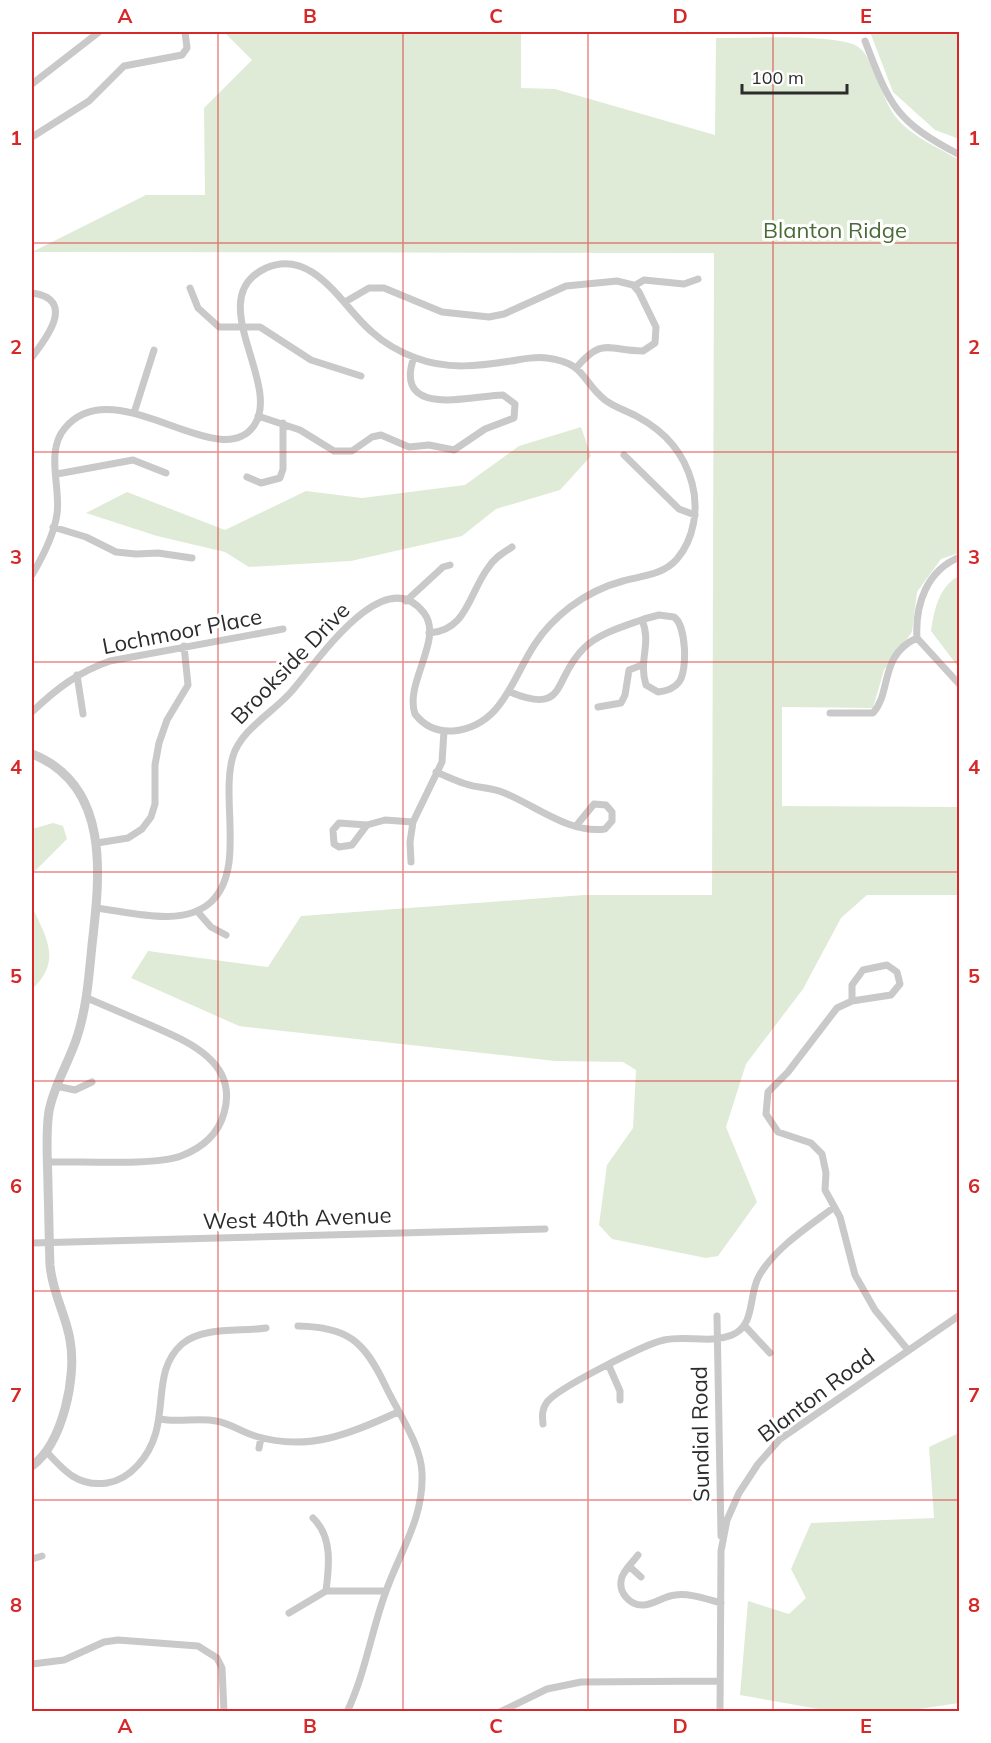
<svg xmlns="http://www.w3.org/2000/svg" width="991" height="1743" font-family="Mulish,sans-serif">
  <rect width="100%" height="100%" fill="#fff"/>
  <path fill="#e0ebd7" d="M224 32H521V88L555 89 715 135 716 38C745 38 836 34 857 46 872 54 881 96 893 113 907 135 938 147 959 160V553L941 559 917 592 912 632 884 670 873 708 782 707V806L959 807V895H867L841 918 803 989 746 1064 726 1127 757 1202 718 1256 706 1258 612 1239 599 1225 607 1165 633 1128 636 1070 623 1062 555 1061 239 1026 131 978 148 951 268 967 301 916 584 895H712L714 253 32 252 146 195H205L204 108 252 60Z
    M870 32H959V139L935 130 893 92Z
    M581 427 591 456 560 490 496 509 462 536 351 561 249 567 225 552 157 536 86 513 127 492 225 530 306 491 362 498 465 485 519 446Z
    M959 576V668L931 631C934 610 939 586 959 576Z
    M53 823 63 826 67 839 32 874V829Z
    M32 907C47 938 62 962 32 989Z
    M959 1433V1703L906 1711 835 1712 740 1695 748 1601 789 1614 806 1598 791 1569 811 1523 934 1518 929 1447Z"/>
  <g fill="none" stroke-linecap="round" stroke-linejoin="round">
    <path stroke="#c9c9c9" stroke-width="7" d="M865 41C890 106 895 121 960 155
      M32 84 99 32
      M32 137 89 101 124 66 182 55 187 48 185 32
      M634 286 644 280 684 284 698 279
      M190 288 198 308 219 327H260L311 360 361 376
      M32 293C77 299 46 339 32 357
      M345 302 369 288H384L442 312 489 317 504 314 566 286 617 281 633 285 639 292 656 327 655 343 643 351C608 351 603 336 576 368
      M134 413 154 350
      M258 416 300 430 334 451H352L372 437 381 435 409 447 429 445 454 450 485 429 514 418 515 404 503 395C474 395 392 420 414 357
      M624 455 679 509 695 515
      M57 474 133 460 166 473
      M247 477 261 483 280 478 283 469V423
      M53 527 86 537 116 552 136 554 158 553 192 558
      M32 575C42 558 54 535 57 514 61 488 45 451 65 428 115 368 222 478 255 424 281 382 202 297 266 268 314 247 343 308 372 332 385 344 400 352 416 358 447 370 479 366 511 361 523 359 535 356 547 358 586 363 581 381 605 400 614 407 627 411 638 417 664 431 684 453 692 483 699 509 694 539 677 559 663 575 642 576 623 581 604 586 586 595 570 607 557 617 544 630 535 644 512 678 503 726 453 731 437 732 425 727 415 714 404 683 444 639 424 613 383 559 314 667 290 693 272 713 241 730 233 756 220 799 246 869 211 902 182 928 131 912 96 908
      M406 601 443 567 450 565
      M429 633C467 631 469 593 488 568 494 558 503 553 512 547
      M917 638C915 604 927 570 960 557
      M917 638 960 685
      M77 675 83 714
      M510 692C568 716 552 679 584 648 599 633 625 626 644 619L659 615 674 617C686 625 688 670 679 682 674 689 666 691 658 692L646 685C638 660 652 644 642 620
      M598 707 621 703 625 695 629 670 642 665
      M32 712C56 689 78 672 110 661L283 629
      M830 713H873C892 692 879 655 917 638
      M436 772C446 776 456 781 466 784 477 788 490 787 502 792 534 804 568 834 605 829L612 821V812L606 805 594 804 576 826
      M367 825 352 845 339 847 334 844 333 830 339 823 367 825 385 820 413 822
      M97 843 128 838 142 829 151 817 155 804V765L159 743 167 720 188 685 184 646
      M411 862 410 842 413 822 442 762 444 731
      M197 911 211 927 226 935
      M852 1001V985L863 970 887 965 897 972 900 984 891 995 852 1001 837 1008 788 1072 768 1092 766 1114 778 1132 811 1143 822 1154 826 1173 825 1190 840 1217 855 1275 875 1310 908 1350
      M56 1086 75 1090 92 1082
      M48 1162C79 1161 154 1166 181 1156 202 1148 218 1135 224 1113 239 1062 187 1041 150 1025 129 1016 108 1007 87 998
      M32 1243 545 1229
      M717 1316 721 1536
      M744 1325 770 1353
      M298 1326C348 1327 364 1341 385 1385 397 1411 421 1444 422 1473 424 1519 399 1553 385 1594 371 1633 365 1674 347 1712
      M609 1366 620 1391V1400
      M160 1419C179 1423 198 1417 216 1421 230 1423 241 1432 255 1436 308 1452 350 1434 398 1412
      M543 1424C542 1415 542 1409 547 1402 558 1388 645 1344 664 1340 686 1335 710 1344 732 1335 756 1325 748 1295 759 1276 775 1248 808 1227 833 1208
      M259 1448 261 1438
      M46 1451C64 1471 78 1487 107 1483 120 1481 129 1475 138 1465 175 1425 147 1375 182 1344 203 1326 241 1332 266 1328
      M313 1518C333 1537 329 1567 326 1591H385
      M638 1555C633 1562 625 1569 622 1577 617 1592 630 1606 644 1605 655 1604 664 1596 675 1595 690 1593 706 1599 721 1603
      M32 1559 42 1556
      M629 1566 641 1577
      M289 1613 326 1591
      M32 1664 64 1660 104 1642 118 1640 198 1646 217 1658 222 1668 224 1712
      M500 1712 547 1689 581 1682 720 1681
      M720 1712 721 1551 727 1520 739 1493 758 1464 780 1439 960 1315"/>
    <path stroke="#c9c9c9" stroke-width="9" d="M32 754C111 785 100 876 92 945 89 975 87 1005 78 1034 70 1061 54 1084 49 1111 45 1136 48 1163 48 1188 49 1214 49 1240 50 1265 52 1292 66 1315 70 1340 77 1376 63 1443 32 1466"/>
  </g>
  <path fill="none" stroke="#d62828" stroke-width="1.5" stroke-opacity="0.55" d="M218 32V1712M403 32V1712M588 32V1712M773 32V1712M32 243H960M32 452H960M32 662H960M32 872H960M32 1081H960M32 1291H960M32 1500H960"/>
  <g text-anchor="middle" stroke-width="6" stroke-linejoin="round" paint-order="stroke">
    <g font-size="22" fill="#496b36" stroke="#fff">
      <text x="835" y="238">Blanton Ridge</text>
    </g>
    <g font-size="22" fill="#2c2c2c" stroke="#fff">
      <text transform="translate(182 631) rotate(-11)" y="8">Lochmoor Place</text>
      <text transform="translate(290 663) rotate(-46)" y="8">Brookside Drive</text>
      <text transform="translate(297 1218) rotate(-2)" y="8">West 40th Avenue</text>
      <text transform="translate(816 1395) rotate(-37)" y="8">Blanton Road</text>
      <text transform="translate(700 1434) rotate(-91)" y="8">Sundial Road</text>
    </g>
  </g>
  <rect width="991" height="1743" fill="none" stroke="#ffffff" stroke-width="66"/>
  <path d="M742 84v9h105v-9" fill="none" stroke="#2c2c2c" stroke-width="3"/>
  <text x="751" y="84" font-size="18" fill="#2c2c2c" stroke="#ffffff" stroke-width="4.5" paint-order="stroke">100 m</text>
  <rect x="33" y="33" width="925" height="1677" fill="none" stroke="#d62828" stroke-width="2"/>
  <g font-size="20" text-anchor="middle" font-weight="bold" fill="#d62828">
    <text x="125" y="23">A</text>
    <text x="310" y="23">B</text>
    <text x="496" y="23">C</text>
    <text x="680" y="23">D</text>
    <text x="866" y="23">E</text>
    <text x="16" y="145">1</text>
    <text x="974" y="145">1</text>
    <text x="16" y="354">2</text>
    <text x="974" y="354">2</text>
    <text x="16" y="564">3</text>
    <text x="974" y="564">3</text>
    <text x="16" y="774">4</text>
    <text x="974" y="774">4</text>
    <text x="16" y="983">5</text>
    <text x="974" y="983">5</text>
    <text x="16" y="1193">6</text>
    <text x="974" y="1193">6</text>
    <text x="16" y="1402">7</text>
    <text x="974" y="1402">7</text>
    <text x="16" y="1612">8</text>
    <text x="974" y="1612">8</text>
    <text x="125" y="1733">A</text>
    <text x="310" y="1733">B</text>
    <text x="496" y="1733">C</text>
    <text x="680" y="1733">D</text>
    <text x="866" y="1733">E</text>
  </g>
</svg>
